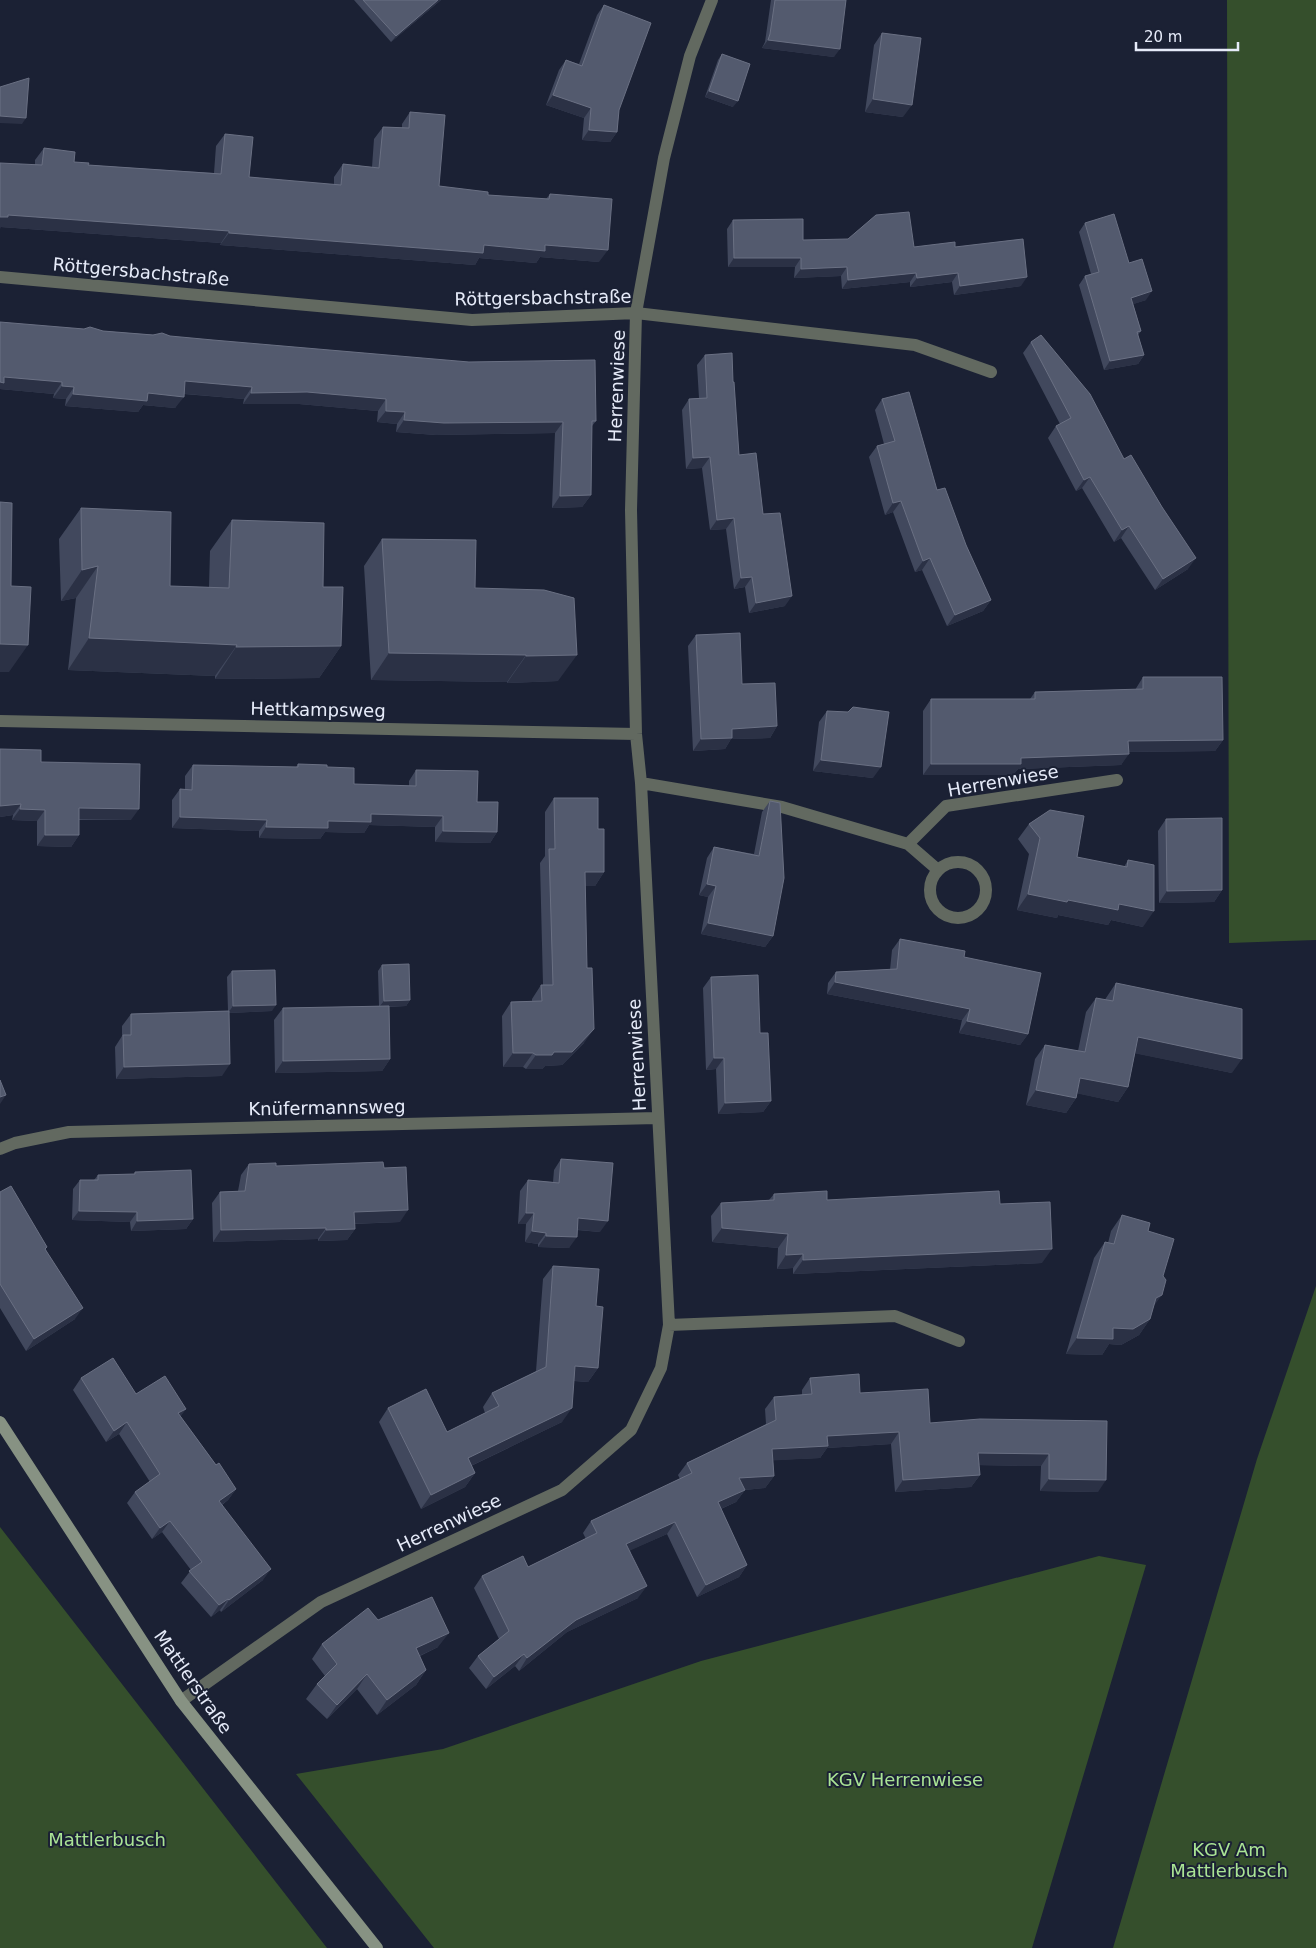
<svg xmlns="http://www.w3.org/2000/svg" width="1316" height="1948" font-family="'DejaVu Sans',sans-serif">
  <rect width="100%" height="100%" fill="#1b2134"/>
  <path fill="#354f2c" d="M1227 0H1316V940L1229 943Z
    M1316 1286V1948H1113L1257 1459Z
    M0 1527 327 1948H0Z
    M1099 1556 1146 1565 1032 1948H434L296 1774 443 1749 701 1661Z"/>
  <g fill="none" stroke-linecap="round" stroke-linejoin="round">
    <path stroke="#626960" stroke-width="12" d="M0 277 472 320 636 313 915 345 991 372
      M0 721 636 734
      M641 783 782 807 908 844 938 870
      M908 844 946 806 1117 780
      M930 890a28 28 0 1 1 56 0a28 28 0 1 1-56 0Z
      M0 1149 15 1143 69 1132 657 1118
      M669 1325 895 1316 959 1341
      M181 1701 321 1602 562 1490 631 1430 661 1368 669 1325 641 783 636 734 631 510 636 313 664 158 690 56 712 0"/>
    <path stroke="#879283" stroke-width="12" d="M0 1422 181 1701 377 1948"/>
  </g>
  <path fill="#41485d" d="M354 0H441L391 42Z
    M771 0H846L834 57 762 48 765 42Z
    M604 5 619 110 617 132 610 142 582 140 584 118 546 105 559 70 566 60 579 64 597 15Z
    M882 33 903 117 865 112 874 45Z
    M722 54 733 107 705 97 718 60Z
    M410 112 439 186 488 195 546 199 550 194 599 262 540 257 536 263 479 258 475 265 220 245 221 243 1 227 35 165V160L44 148 74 162 88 165 214 173 216 146 225 134 249 177 334 185V177L343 164 372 167 374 139 383 127 402 128V124Z
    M733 220 803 240 914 247H955L1021 286 954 295 952 282 910 287V282L842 289 841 276 794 278 795 267H728L727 229Z
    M1085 223 1129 263 1146 300 1133 304 1141 331 1138 335 1144 355 1138 364 1104 370 1079 285 1085 276 1091 274 1079 232Z
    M103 331 170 336 596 421 592 426 591 495 582 507 552 508 555 433 436 435 396 432 397 424 377 422 378 411 299 404H243L244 399 184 394 175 408 143 405 138 412 65 406 66 399 53 398 54 394 0 389Z
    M1031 342 1124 459 1188 569 1155 590 1121 538 1114 542 1082 488 1076 491 1048 438 1056 426 1060 424 1023 353Z
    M705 355 733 382 739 455 763 514 785 606 749 613 745 587 734 589 726 529 710 530 702 468 686 469 682 410 689 399 699 398 697 365Z
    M882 399 937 490 966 545 991 600 983 611 947 626 922 570 915 572 893 512 885 515 869 457 877 446 884 444 875 410Z
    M81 508 170 586 209 587 210 551 232 520 323 587 341 646 319 678 215 679V676L68 670 76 598 61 601 59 539Z
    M382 539 475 588 558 681 507 683V682L371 680 364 566Z
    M696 635 742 684 777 726 770 738 731 739 725 749 693 751 688 646Z
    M1143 677 1223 740 1215 751 1129 752 1121 765 1018 769 1013 775H923V711L931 699H1030L1035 692 1135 690Z
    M827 711 873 778 813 771 819 722Z
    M0 749 41 762 131 820H79V835L71 847 37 846V821L12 820 13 815 0 817Z
    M298 764 327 767 354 784 409 786V781L416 770 477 802 497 832 490 843 435 842V827L369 825 364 833 325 832 320 839 259 838V831L172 828V800L180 789 185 790V776L193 765 296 767Z
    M554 798 598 829 604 872 595 886H585L584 1043 562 1065 545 1066 542 1069H526L523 1067H503L502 1016 511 1002 532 1001V999L541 985H543L540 863 545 856V812Z
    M770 801 773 936 765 947 701 934 708 897 699 895 707 858 714 847 754 854 762 812Z
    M1166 819 1222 890 1214 902 1159 903 1158 831Z
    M1029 824 1077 857 1124 867 1128 860 1143 927 1111 920 1108 925 1058 915 1057 918 1017 910 1029 854 1018 839Z
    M900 939 964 957 1028 1034 1020 1045 959 1033 962 1020 827 994 828 983 836 972 890 970 892 950Z
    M382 965 410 1000 406 1006 389 1007 390 1059 382 1071 275 1073 274 1020 283 1008 379 1006 378 971Z
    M232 971 272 1011 229 1013 222 1076 116 1079 115 1047 122 1036V1026L131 1014 228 1011 227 977Z
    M711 977 771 1101 763 1112 718 1114 716 1069 706 1070 703 988Z
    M1116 983 1232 1073 1135 1053 1128 1087 1118 1102 1077 1093 1076 1098 1066 1113 1026 1105 1035 1059 1045 1045 1078 1051 1086 1012 1096 998 1105 1000 1106 998Z
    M561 1159 600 1232 577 1230 569 1248 538 1247V1244L525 1242 526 1224H518L520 1191 528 1180 553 1182 554 1170Z
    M249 1164 276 1166 384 1168 400 1222 354 1224 355 1229 347 1240 318 1241V1239L213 1242 212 1203 220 1192 238 1191 241 1175Z
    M135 1172 193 1219 186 1229 131 1231 130 1222 72 1220 73 1189 80 1180H94L98 1175 134 1174Z
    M0 1192 46 1250 75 1319 26 1351 0 1308Z
    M774 1194 827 1200 1000 1204 1042 1263 793 1274V1268L777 1269 778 1248 712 1242 711 1216 721 1203 769 1200Z
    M1122 1215 1148 1231 1154 1305 1150 1319 1139 1335 1121 1345 1109 1344 1102 1355 1066 1354 1094 1258 1105 1242 1108 1243 1111 1231Z
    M553 1266 596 1306 598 1368 588 1382 574 1381 562 1422 471 1466 475 1473 465 1487 421 1509 379 1422 388 1408 447 1432 485 1413 483 1407 492 1393 536 1371 543 1279Z
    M81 1378 186 1409 180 1416 216 1465 236 1489 228 1500 222 1505 263 1580 221 1612 220 1610 211 1617 181 1583 191 1570 162 1532 152 1539 127 1503 135 1492 150 1482 119 1434 106 1442 73 1390Z
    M810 1378 860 1393 930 1423 1107 1421 1098 1492 1040 1491 1041 1466 979 1465 980 1475 971 1487 895 1492 891 1444 827 1448 820 1458 773 1460 774 1476 765 1488 745 1490 736 1502 721 1509 747 1565 739 1577 697 1597 667 1534 630 1550 638 1598 567 1632 519 1671 515 1666 486 1689 469 1668 478 1656 499 1639 474 1588 482 1576 528 1567 586 1539 583 1533 591 1521 680 1479 678 1475 687 1463 766 1424 765 1409 774 1397 802 1395V1390Z
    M378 1620 438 1647 420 1656 426 1670 416 1685 377 1715 357 1689 327 1719 306 1699 317 1684 325 1676 312 1659 322 1644Z"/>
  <path fill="#2b3145" d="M438 0H441L391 42 396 36Z
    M768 40 840 49 834 57 762 48Z
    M709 91 738 101 733 107 705 97Z
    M553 95 591 108 584 118 546 105Z
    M873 99 912 105 903 117 865 112Z
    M0 116 26 118 22 124 0 123Z
    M589 130 617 132 610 142 582 140Z
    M8 215 229 231 221 243 1 227 0 229V217Z
    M229 233 545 245 608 250 599 262 540 257 536 263 479 258 475 265 220 245Z
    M734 258H801L795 267H728Z
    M847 267 841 276 794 278 801 269Z
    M916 273 910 282 842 289 848 280Z
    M958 273 952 282 910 287 917 278Z
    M1027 277 1021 286 954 295 960 286Z
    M1152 291 1146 300 1125 307 1131 298Z
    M1144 355 1138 364 1104 370 1110 361Z
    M4 377 62 382 54 394 0 389V382Z
    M185 381 252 387 244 399 176 393Z
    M62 386 74 387 66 399 53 398Z
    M307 392 386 399 378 411 299 404H243L251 393Z
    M148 393 184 397 175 408 143 405 138 412 65 406 73 394Z
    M386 411 405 412 397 424 377 422Z
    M404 420 563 422 555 433 436 435 396 432Z
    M710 457 702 468 686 469 693 458Z
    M1090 477 1082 488 1076 491 1084 480Z
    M591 495 582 507 552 508 560 496Z
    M901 501 893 512 885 515 893 503Z
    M734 518 726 529 710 530 717 520Z
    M1129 526 1121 538 1114 542 1122 530Z
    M930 558 922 570 915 572 923 561Z
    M1196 558 1188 569 1155 590 1163 579Z
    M98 566 76 598 61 601 82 570Z
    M752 577 745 587 734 589 741 578Z
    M792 596 785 606 749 613 756 603Z
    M991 600 983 611 947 626 955 615Z
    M89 638 237 645 215 676 68 670Z
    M0 644 28 645 9 672H0Z
    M341 646 319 678 215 679 236 647Z
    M389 653 526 655 507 682 371 680Z
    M577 655 558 681 507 683 526 656Z
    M777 726 770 738 731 739 725 749 693 751 701 739 732 729Z
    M1223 740 1215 751 1120 752 1128 741Z
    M1129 754 1121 765 1018 769 1013 775H923L931 764 1021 758Z
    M821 760 881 767 873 778 813 771Z
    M21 804 13 815 0 817V806Z
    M79 808 139 809 131 820 72 819Z
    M20 809 45 810 37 821 12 820Z
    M371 814 443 816 435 827 369 825 364 833 325 832 320 839 259 838 266 827 328 821Z
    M180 817 267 820 259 831 172 828Z
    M443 831 497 832 490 843 435 842Z
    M45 835H79L71 847 37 846Z
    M585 872H604L595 886H575Z
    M707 884 716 886 708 897 699 895Z
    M1222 890 1214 902 1159 903 1167 891Z
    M1028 894 1068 900 1119 904 1154 911 1143 927 1111 920 1108 925 1058 915 1057 918 1017 910Z
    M708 923 773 936 765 947 701 934Z
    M835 982 970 1009 962 1020 827 994Z
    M410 1000 406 1006 379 1007 384 1001Z
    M276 1005 272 1011 228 1013 233 1006Z
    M967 1021 1028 1034 1020 1045 959 1033Z
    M594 1029 584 1043 562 1065 545 1066 542 1069H526L536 1055Z
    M1138 1037 1242 1059 1232 1073 1128 1052Z
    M513 1053H533L523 1067H503Z
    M714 1058H724L716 1069 706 1070Z
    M390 1059 382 1071 275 1073 283 1061Z
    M230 1064 222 1076 116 1079 124 1067Z
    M1080 1078 1128 1087 1118 1102 1070 1092Z
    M1036 1090 1076 1098 1066 1113 1026 1105Z
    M6 1095 0 1104V1097Z
    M771 1101 763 1112 718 1114 725 1103Z
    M408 1210 400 1222 346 1224 354 1212Z
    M79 1211 137 1212 130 1222 72 1220Z
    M526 1213H534L526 1224H518Z
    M578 1218 608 1221 600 1232 571 1229Z
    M193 1219 186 1229 131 1231 137 1221Z
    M326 1228 318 1239 213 1242 221 1230Z
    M722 1228 788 1234 778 1248 712 1242Z
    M355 1229 347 1240 318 1241 326 1230Z
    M532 1231 546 1233 538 1244 525 1242Z
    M546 1236 577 1237 569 1248 538 1247Z
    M1052 1249 1042 1263 793 1274 803 1260Z
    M803 1254 793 1268 777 1269 786 1255Z
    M1162 1295 1150 1311 1156 1298Z
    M83 1308 75 1319 26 1351 34 1339Z
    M1150 1319 1139 1335 1121 1345 1109 1344 1102 1355 1066 1354 1077 1338 1113 1328Z
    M575 1366 598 1368 588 1382 566 1380Z
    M572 1408 562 1422 458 1472 468 1458Z
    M186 1409 178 1420V1413Z
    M127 1422 119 1434 106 1442 114 1431Z
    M899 1432 891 1444 827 1448 820 1458 763 1461 772 1449 827 1436Z
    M978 1453 1049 1454 1041 1466 970 1465Z
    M475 1473 465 1487 421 1509 431 1495Z
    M980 1475 971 1487 895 1492 903 1480Z
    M774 1476 765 1488 745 1490 736 1502 709 1514 718 1502 739 1478Z
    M1049 1479 1106 1480 1098 1492 1040 1491Z
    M236 1489 228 1500 211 1512 219 1501Z
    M170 1521 162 1532 152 1539 160 1528Z
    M675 1522 667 1534 618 1556 626 1544Z
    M747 1565 739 1577 697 1597 706 1585Z
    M271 1569 263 1580 221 1612 229 1600Z
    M647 1586 638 1598 567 1632 519 1671 527 1658 576 1620Z
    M228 1599 220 1610 211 1617 219 1605Z
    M449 1633 438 1647 406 1662 416 1648Z
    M524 1654 515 1666 486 1689 494 1677Z
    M426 1670 416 1685 377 1715 387 1700Z
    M367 1674 357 1689 327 1719 337 1705Z"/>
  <path fill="#535a6e" stroke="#6a7083" d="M363 0H438L396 36Z
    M775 0H846L840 49 768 40 770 34Z
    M604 5 651 23 619 110 617 132 589 130 591 108 553 95 566 60 582 66Z
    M882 33 921 38 912 105 873 99Z
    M722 54 750 64 738 101 709 91Z
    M29 78 26 118 0 116V87Z
    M410 112 445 115 439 186 488 192V195L549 199 550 194 612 199 608 250 545 245V251L484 245 483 253 229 233V231L8 215V217H0V163L42 165 44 148 75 152 74 162 89 163 88 165 221 174 225 134 253 137 249 177 341 185 343 164 379 168 383 127 409 128Z
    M909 212 914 247 955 242V247L1023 239 1027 277 960 286 958 273 917 278 916 273 848 280 847 267 801 269V258H734L733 220 803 219V240L848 239 876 215Z
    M1114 214 1129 263 1142 259 1152 291 1131 298 1141 331 1137 332 1144 355 1110 361 1085 276 1099 272 1085 223Z
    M0 322 84 329 90 327 103 331 153 335 162 333 170 336 213 340 469 362 595 360 596 421H592L591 495 560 496 563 422 444 423 404 420 405 412 386 411V399L307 392 251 393 252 387 185 381 184 397 148 393 147 401 73 394 74 387 62 386V382L4 377V383L0 382Z
    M1041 335 1090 394 1124 459 1131 455 1162 507 1196 558 1163 579 1129 526 1122 530 1090 477 1084 480 1056 426 1071 418 1031 342Z
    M732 353 733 382H734L739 455 756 453 763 514 780 513 792 596 756 603 752 577 741 578 734 518 717 520 710 457 693 458 689 399 707 398 705 355Z
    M909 392 937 490 945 488 966 545 991 600 955 615 930 558 923 561 901 501 893 503 877 446 895 441 882 399Z
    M0 502 12 503 11 586 31 587 28 645 0 644Z
    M81 508 171 512 170 586 229 588 232 520 324 523 323 587H343L341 646 236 647 237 645 89 638 98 566 82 570Z
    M382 539 476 540 475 588 544 590 574 598 577 655 526 656V655L389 653Z
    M740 633 742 684 775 683 777 726 732 729V738L701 739 696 635Z
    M1143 677H1222L1223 740 1128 741 1129 754 1021 758V764H931V699H1035V692L1143 689Z
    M853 707 889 712 881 767 821 760 827 711 848 712Z
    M0 749 41 750V762L140 764 139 809 79 808V835H45V810L20 809 21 804 0 806Z
    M298 764 327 765V767L354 768V784L416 786V770L478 771 477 802H498L497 832 443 831V816L371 814V822L328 821V828L266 827 267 820 180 817V789L192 790 193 765 298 767Z
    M554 798H598V829H604V872H585L587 968H592L594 1029 572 1052H554L552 1055H536L533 1053H513L511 1002 542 1001 541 985H553L549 849H555Z
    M770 801 780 803 784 878 773 936 708 923 716 886 707 884 714 847 759 856Z
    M1050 810 1084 816 1077 857 1127 867 1128 860 1154 865V911L1119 904 1118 910 1068 900 1067 902 1028 894 1040 838 1029 824Z
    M1222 818V890L1167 891 1166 819Z
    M900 939 965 951 964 957 1041 973 1028 1034 967 1021 970 1009 835 982 836 972 897 969Z
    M409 964 410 1000 384 1001 382 965Z
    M275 970 276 1005 233 1006 232 971Z
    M758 975 760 1033H768L771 1101 725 1103 724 1058H714L711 977Z
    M1116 983 1242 1009V1059L1138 1037 1128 1087 1080 1078 1076 1098 1036 1090 1045 1045 1085 1052 1096 998 1113 1001Z
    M389 1006 390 1059 283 1061V1008Z
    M229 1011 230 1064 124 1067 123 1035H131V1014Z
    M0 1080 6 1095 0 1097Z
    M561 1159 613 1163 608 1221 578 1218 577 1237 546 1236V1233L532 1231 534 1213H526L528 1180 559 1183Z
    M383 1162 384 1168 406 1167 408 1210 354 1212 355 1229 326 1230V1228L221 1230 220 1192 245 1191 249 1164 276 1163V1166Z
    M191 1170 193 1219 137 1221V1212L79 1211 80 1180H98V1175L135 1174V1172Z
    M11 1186 47 1247 45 1249 83 1308 34 1339 0 1284V1192Z
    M827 1191V1200L999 1191 1000 1204 1050 1202 1052 1249 803 1260V1254L786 1255 788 1234 722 1228 721 1203 774 1200V1194Z
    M1122 1215 1150 1223 1148 1231 1174 1239 1163 1276 1166 1280 1162 1295 1156 1298 1150 1319 1133 1329 1113 1328V1339L1077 1338 1105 1242 1114 1244Z
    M553 1266 599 1269 596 1306 603 1307 598 1368 575 1366 572 1408 468 1458 475 1473 431 1495 388 1408 426 1389 447 1432 499 1406 492 1393 546 1367Z
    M113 1358 136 1394 165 1376 186 1409 178 1413 216 1465 219 1463 236 1489 219 1501 271 1569 229 1600 228 1599 219 1605 189 1571 202 1562 170 1521 160 1528 135 1492 160 1474 127 1422 114 1431 81 1378Z
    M859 1374 860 1393 928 1389 930 1423 980 1419 1107 1421 1106 1480 1049 1479V1454L978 1453 980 1475 903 1480 899 1432 827 1436 828 1446 772 1449 774 1476 739 1478 745 1490 718 1502 747 1565 706 1585 675 1522 626 1544 647 1586 576 1620 527 1658 524 1654 494 1677 478 1656 509 1631 482 1576 523 1556 528 1567 597 1533 591 1521 692 1473 687 1463 776 1420 774 1397 812 1394 810 1378Z
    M432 1597 449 1633 416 1648 426 1670 387 1700 367 1674 337 1705 317 1684 337 1664 322 1644 368 1608 378 1620Z"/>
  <g text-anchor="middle" stroke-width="4" stroke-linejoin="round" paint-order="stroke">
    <g font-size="18" fill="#e6ebf9" stroke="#1b2134">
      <text transform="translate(141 272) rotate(5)" y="6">Röttgersbachstraße</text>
      <text transform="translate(543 298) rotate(-1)" y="6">Röttgersbachstraße</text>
      <text transform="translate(617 386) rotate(-88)" y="6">Herrenwiese</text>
      <text transform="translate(318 710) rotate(1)" y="6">Hettkampsweg</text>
      <text transform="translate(1003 781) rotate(-10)" y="6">Herrenwiese</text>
      <text transform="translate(637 1055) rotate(-93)" y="6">Herrenwiese</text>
      <text transform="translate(327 1108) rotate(-1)" y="6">Knüfermannsweg</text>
      <text transform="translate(449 1523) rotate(-25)" y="6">Herrenwiese</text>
      <text transform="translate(193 1682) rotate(55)" y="6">Mattlerstraße</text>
    </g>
    <g font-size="18" fill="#aae495" stroke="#1b2134">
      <text x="905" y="1786">KGV Herrenwiese</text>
      <text x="107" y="1846">Mattlerbusch</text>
      <text x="1229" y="1856">KGV Am<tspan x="1229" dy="21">Mattlerbusch</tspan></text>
    </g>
  </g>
  <path d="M1136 42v8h102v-8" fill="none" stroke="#e6ebf9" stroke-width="2.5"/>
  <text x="1144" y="42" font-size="15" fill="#e6ebf9" stroke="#1b2134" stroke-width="4" paint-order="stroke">20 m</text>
</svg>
